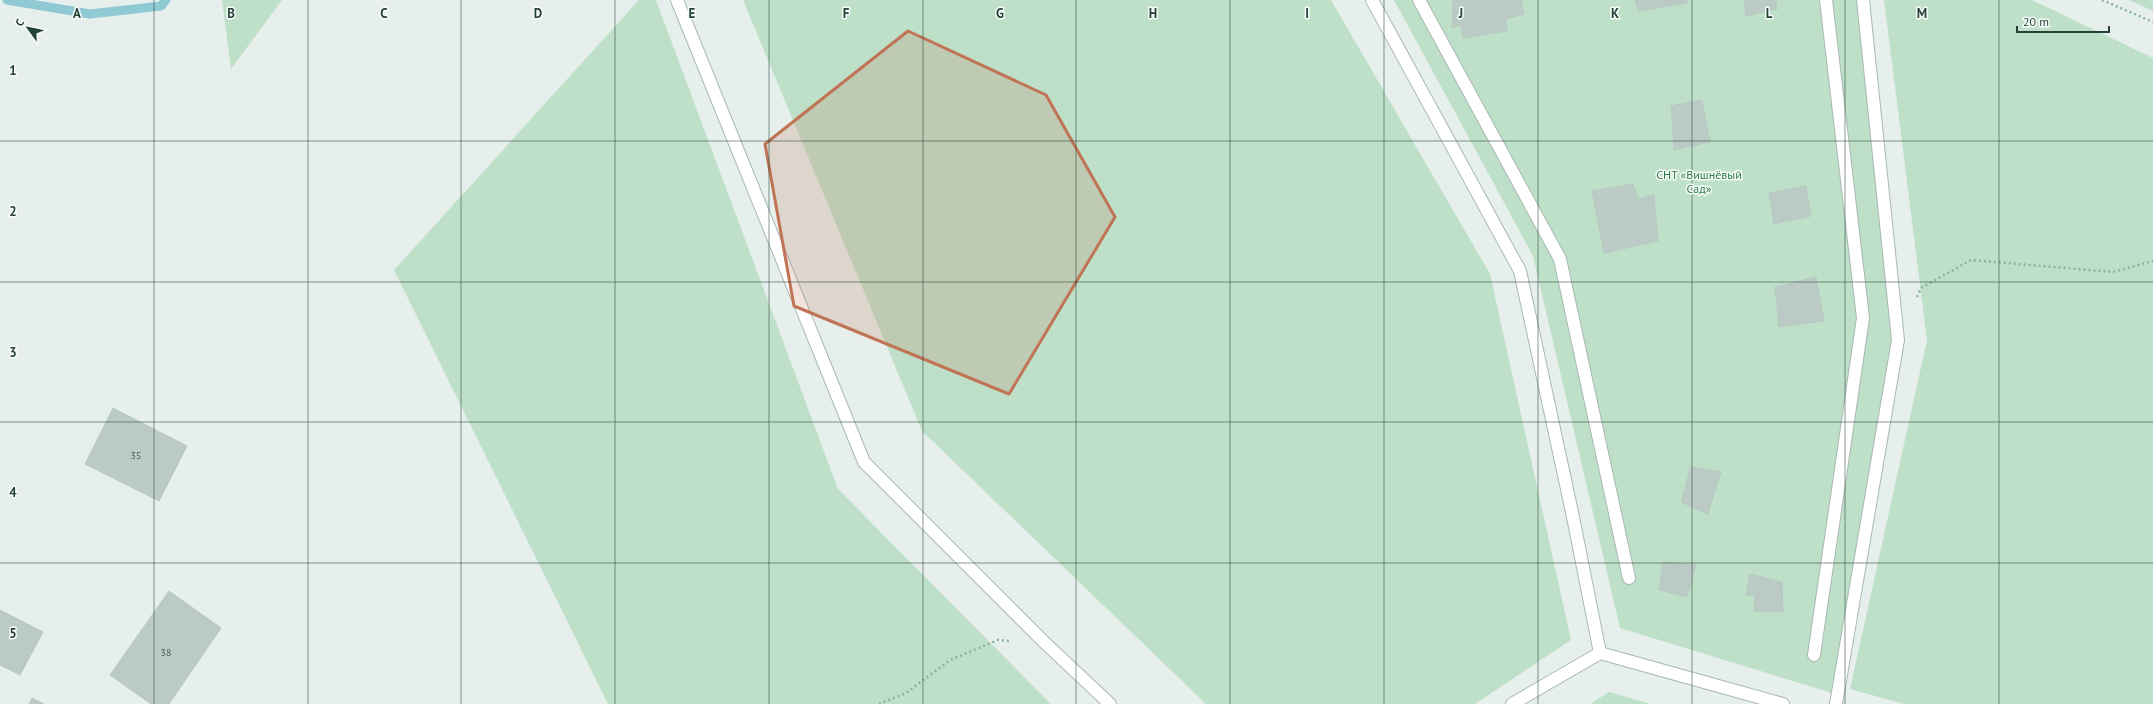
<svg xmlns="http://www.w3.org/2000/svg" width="2153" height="704" font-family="'PT Sans',sans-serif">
  <rect width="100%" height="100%" fill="#e6efeb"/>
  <path fill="#bfe0c8" d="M222 0H282L231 69Z
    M639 0H656L838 489 1051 704H608L394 270Z
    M743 0H1331L1490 274 1571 640 1475 704H1206L922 431Z
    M1394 0H1863L1898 340 1832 693 1620 628 1533 256Z
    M1884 0H2032L2153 58V704H1904L1850 689 1927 340Z
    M2129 0H2153V11Z
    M1609 692 1651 704H1590Z"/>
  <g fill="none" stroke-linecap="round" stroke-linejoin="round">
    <path stroke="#8ec9d4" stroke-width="9" d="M7 0 90 14 161 6 166 0"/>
  </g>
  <path fill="#bbcac4" stroke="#b8c9c2" d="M1453 0H1521L1524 14 1506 19 1507 31 1463 38 1461 25 1452 28Z
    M1635 0H1687V3L1638 11Z
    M1744 0H1776L1777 9 1746 16Z
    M1702 100 1710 142 1674 150 1671 106Z
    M1633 184 1638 199 1654 195 1658 241 1604 253 1592 191Z
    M1806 186 1811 216 1774 224 1769 193Z
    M1816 277 1824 321 1779 327 1775 287Z
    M113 408 187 446 159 501 85 464Z
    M1691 467 1721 472 1708 514 1681 502Z
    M1663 562 1696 565 1687 597 1659 590Z
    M1750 574 1782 582 1783 612 1754 611 1755 594 1746 596Z
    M169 591 221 628 169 704H151L110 675Z
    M0 610 43 632 20 675 0 665Z
    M32 698 44 704H29Z"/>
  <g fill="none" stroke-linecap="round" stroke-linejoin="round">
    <g stroke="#a8b8b2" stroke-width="14">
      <path id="service" d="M677 0 864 462 1044 642 1110 704
        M1372 0 1520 271 1573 517 1600 653 1783 704
        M1419 0 1560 259 1629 578
        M1814 655 1863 318 1826 0
        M1512 704 1600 653
        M1836 704 1898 340 1863 0"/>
    </g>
    <path stroke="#86b3a5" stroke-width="2.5" stroke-dasharray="2 3" stroke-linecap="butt" d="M2102 0 2153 22
      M1917 297 1921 288 1971 260 2113 272 2153 261
      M879 704 906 693 950 660 998 640 1010 641"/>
    <use href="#service" stroke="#fff" stroke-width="12"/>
  </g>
  <path fill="#c07456" fill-opacity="0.2" stroke="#c07456" stroke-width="3" stroke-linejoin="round" d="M908 31 1046 95 1115 217 1009 394 794 306 765 144Z"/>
  <path fill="none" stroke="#24423a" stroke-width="1" stroke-opacity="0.55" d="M154 0V704M308 0V704M461 0V704M615 0V704M769 0V704M923 0V704M1076 0V704M1230 0V704M1384 0V704M1538 0V704M1692 0V704M1845 0V704M1999 0V704M0 141H2153M0 282H2153M0 422H2153M0 563H2153"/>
  <g text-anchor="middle" stroke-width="3" stroke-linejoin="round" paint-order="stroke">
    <g font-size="10" fill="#4a645c">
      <text x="136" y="459">35</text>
      <text x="166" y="656">38</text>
    </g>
    <g font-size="12" fill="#2d7a4b" stroke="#f7fbf9">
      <text x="1699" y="179">СНТ «Вишнёвый<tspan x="1699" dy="14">Сад»</tspan></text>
    </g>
  </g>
  <g font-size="13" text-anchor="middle" font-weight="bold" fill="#24423a" stroke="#f7fbf9" stroke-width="3" stroke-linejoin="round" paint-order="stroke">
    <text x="77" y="18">A</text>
    <text x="231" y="18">B</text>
    <text x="384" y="18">C</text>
    <text x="538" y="18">D</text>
    <text x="692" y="18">E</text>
    <text x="846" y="18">F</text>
    <text x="1000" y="18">G</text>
    <text x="1153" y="18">H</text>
    <text x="1307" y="18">I</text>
    <text x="1461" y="18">J</text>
    <text x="1615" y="18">K</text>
    <text x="1769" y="18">L</text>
    <text x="1922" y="18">M</text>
    <text x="13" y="75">1</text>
    <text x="13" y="216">2</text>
    <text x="13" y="357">3</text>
    <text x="13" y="497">4</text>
    <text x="13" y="638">5</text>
  </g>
  <g transform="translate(28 28) rotate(303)" stroke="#f7fbf9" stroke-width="3" paint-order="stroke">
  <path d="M0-3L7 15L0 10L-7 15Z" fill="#24423a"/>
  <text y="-6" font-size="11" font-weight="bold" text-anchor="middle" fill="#24423a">С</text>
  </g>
  <path d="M2017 26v6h92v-6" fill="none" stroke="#24423a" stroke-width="2"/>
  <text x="2023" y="26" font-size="12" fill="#24423a" stroke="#f7fbf9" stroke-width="3" paint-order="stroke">20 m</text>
</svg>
